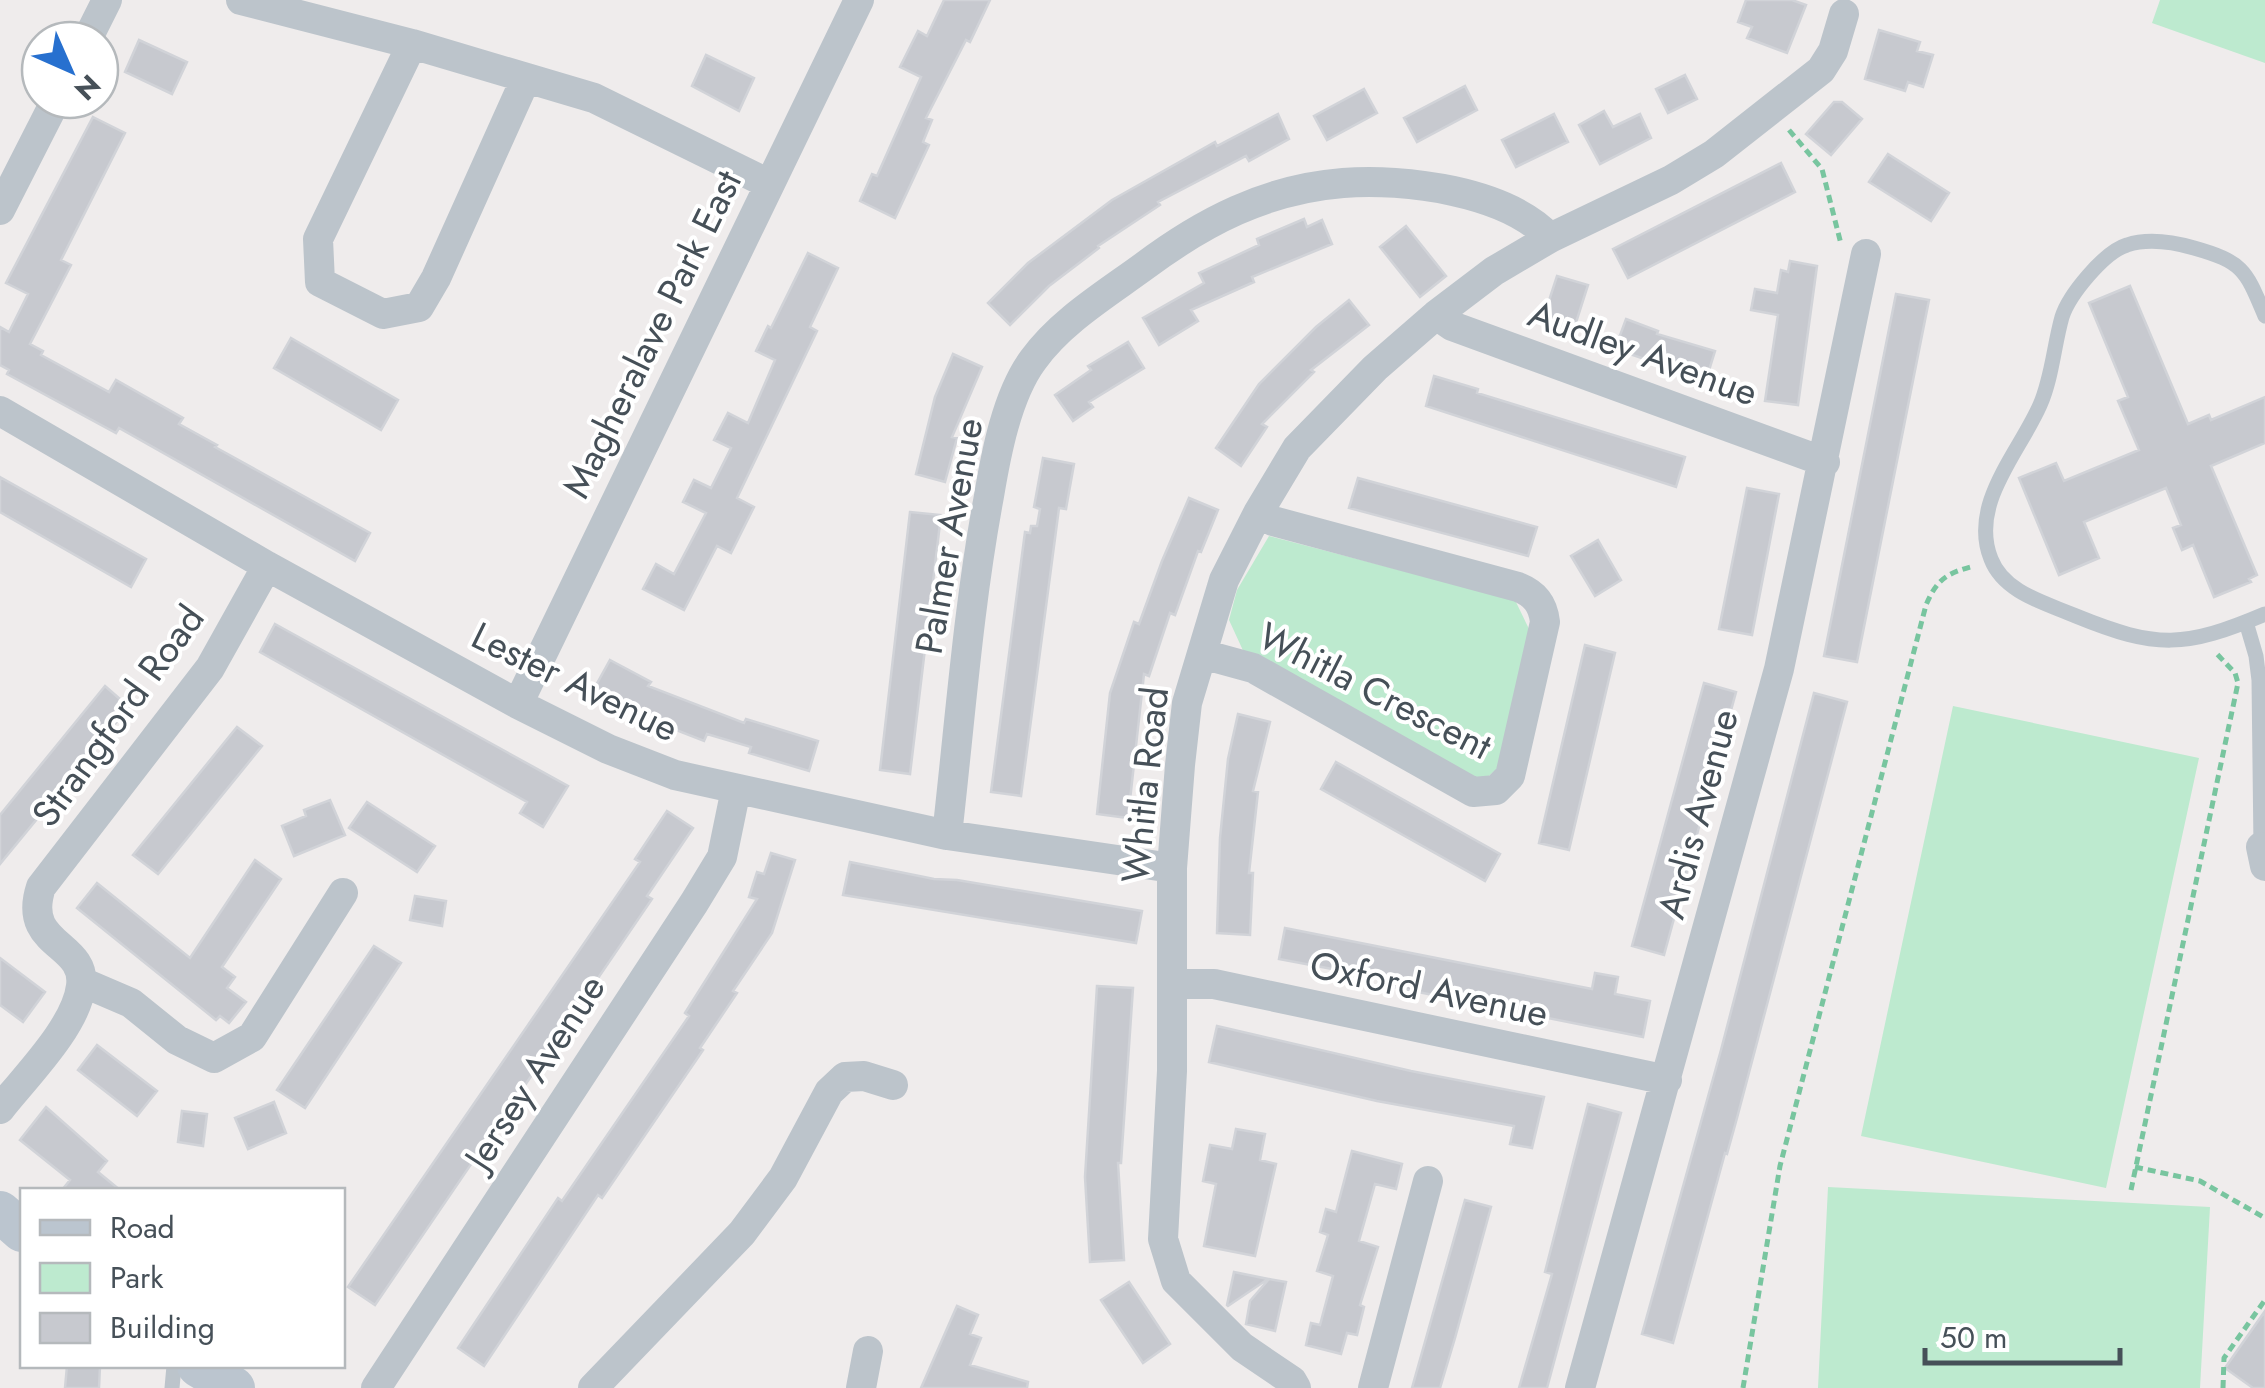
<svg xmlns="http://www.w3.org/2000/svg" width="2265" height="1388" font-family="Jost,sans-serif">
  <rect width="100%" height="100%" fill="#efecec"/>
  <path fill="#bdeacf" d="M2160 0H2265V63L2152 23Z
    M1269 536 1515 600 1529 629 1501 765 1482 782 1246 657 1229 620 1237 590Z
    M1953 706 2199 758 2106 1188 1861 1136Z
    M1828 1187 2210 1207 2200 1388H1818Z"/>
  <path fill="#c7c9cf" stroke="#d1d3d8" stroke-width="2.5" d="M944 0H990L970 42 966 40 926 118 932 120 923 142 929 145 895 218 860 201 872 174 877 176 921 77 900 67 918 31 927 36Z
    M1746 0H1792L1806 5 1787 53 1747 38 1752 27 1738 22Z
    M1879 30 1920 42 1917 51 1933 55 1923 87 1908 82 1905 91 1865 79Z
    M139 40 187 62 172 94 125 72Z
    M706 55 754 78 739 111 692 86Z
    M1685 75 1697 99 1668 113 1656 89Z
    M1465 86 1477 110 1417 142 1404 118Z
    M1364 89 1377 113 1327 140 1314 116Z
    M1834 102H1842L1862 119 1831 155 1806 134Z
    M1604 111 1613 127 1640 114 1651 138 1600 164 1579 125Z
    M1278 114 1289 139 1249 161 1246 156 1158 202 1160 205 1098 246 1099 248 1049 286 1010 325 988 303 1028 263 1112 200 1215 142 1217 146Z
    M1554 114 1568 142 1516 167 1502 140Z
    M93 117 125 133 61 260 71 265 30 344 43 351 41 355 109 392 116 380 183 418 179 424 217 445 215 447 370 533 355 561 119 428 116 433 7 374 9 370 0 365V327L9 332 28 294 6 283Z
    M1888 154 1949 193 1931 221 1869 182Z
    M1781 163 1795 192 1628 278 1613 249Z
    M1304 219 1307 227 1322 220 1332 244 1252 277 1254 282 1191 310 1198 321 1159 345 1143 318 1204 283 1199 273 1259 245 1257 239Z
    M1406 226 1446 276 1420 297 1380 247Z
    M808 253 838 268 810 327 817 331 737 498 754 507 731 553 717 546 684 610 643 589 656 564 674 574 706 513 683 502 694 480 711 488 731 448 714 440 728 413 748 423 775 360 756 351 768 326 771 328Z
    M1790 261 1817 266 1798 405 1765 401 1778 315 1751 310 1755 289 1777 293 1781 270 1788 272Z
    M1557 276 1588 285 1573 332 1542 322Z
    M2130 286 2188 424 2209 415 2211 420 2265 397V443L2211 466 2257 575 2249 579 2251 582 2214 597 2193 545 2182 550 2173 528 2181 525 2166 488 2084 522 2099 558 2059 575 2019 478 2056 463 2064 481 2139 450 2118 401 2128 397 2089 303Z
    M1896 294 1929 300 1857 662 1824 656Z
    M1349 300 1369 325 1311 370 1314 372 1262 424 1267 427 1241 466 1216 448 1259 384 1316 327Z
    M1626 319 1658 331 1657 334 1715 351 1706 380 1615 349Z
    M291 338 398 400 381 430 274 368Z
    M1128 342 1144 368 1089 402 1093 407 1073 421 1055 395 1091 370 1088 366Z
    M953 354 982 367 952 437 957 438 945 482 916 474 935 397Z
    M1434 376 1478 389 1477 393 1685 457 1676 487 1426 406Z
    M1043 458 1074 464 1066 509 1059 508 1021 796 991 792 1025 532 1030 533 1031 526H1037L1040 509 1034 507Z
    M0 477 146 559 131 587 0 512Z
    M1358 478 1537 527 1528 556 1349 508Z
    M1747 488 1779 494 1752 635 1719 629Z
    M1189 498 1218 510 1201 552 1198 551 1175 615 1170 613 1149 676 1144 674 1128 818 1097 814 1110 693 1134 622 1139 624 1162 561Z
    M910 512 941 515 910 774 880 770Z
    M1598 540 1621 580 1595 596 1571 556Z
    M275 624 568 786 543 827 520 813 527 802 260 652Z
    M1585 645 1615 653 1569 850 1539 843Z
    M610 660 651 682 648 686 744 723 746 719 818 741 809 771 749 753 751 747 707 734 704 741 661 724 595 687Z
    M1704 683 1736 692 1664 955 1632 946Z
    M105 686 129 707 0 864V815Z
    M1814 693 1847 702 1737 1118 1727 1154 1725 1153 1673 1343 1642 1334 1721 1050Z
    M1238 714 1270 722 1253 791 1258 792 1249 873H1253L1250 935 1217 933 1220 838 1228 759Z
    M237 727 262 746 158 874 133 855Z
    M1336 762 1500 854 1485 881 1321 789Z
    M330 800 345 835 294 856 282 826 306 816 304 810Z
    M367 802 435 846 417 872 349 828Z
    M667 811 693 828 647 896 652 899 375 1305 348 1287 640 862 635 859Z
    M771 853 795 860 772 933 733 991 737 993 700 1048 703 1050 602 1198 598 1195 484 1366 458 1348 558 1198 562 1201 689 1016 685 1013 757 899 749 897 757 872 764 874Z
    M255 860 281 879 222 967 235 977 227 988 246 1002 229 1023 220 1016 216 1020 77 908 97 883 190 958Z
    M850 862 934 879 957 880 1142 911 1136 943 843 895Z
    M415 896 446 901 442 926 410 920Z
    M1285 928 1592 989 1595 973 1618 977 1615 994 1650 1001 1643 1037 1378 984 1380 978 1279 959Z
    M374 946 401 963 305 1108 277 1090Z
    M0 958 45 992 23 1022 0 1005Z
    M1097 986 1133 988 1121 1163H1118L1124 1260 1090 1262 1085 1177Z
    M1217 1026 1411 1071 1544 1097 1532 1148 1510 1144 1514 1126 1377 1101 1209 1062Z
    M97 1045 157 1091 137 1116 78 1070Z
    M274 1102 286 1133 248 1149 235 1118Z
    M1588 1104 1621 1113 1547 1388H1519L1552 1274 1545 1272Z
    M46 1107 107 1161 98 1172 120 1190H62L70 1180 20 1140Z
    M182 1111 207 1114 203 1146 178 1142Z
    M1236 1129 1265 1134 1260 1160 1276 1164 1255 1256 1204 1246 1216 1184 1203 1181 1210 1145 1232 1149Z
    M1352 1151 1402 1164 1396 1189 1375 1184 1359 1241 1378 1247 1360 1305 1364 1307 1357 1335 1347 1333 1341 1354 1306 1345 1311 1323 1320 1325 1333 1276 1317 1271 1328 1235 1320 1232 1326 1209 1336 1212Z
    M1465 1200 1491 1207 1455 1338 1440 1388H1412Z
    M1234 1272 1268 1279 1228 1306 1227 1305Z
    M1269 1279 1286 1282 1275 1331 1246 1324 1250 1301Z
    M1129 1282 1170 1344 1143 1363 1101 1300Z
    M957 1306 978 1315 970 1334 981 1338 970 1365 1028 1382 1027 1388H921Z
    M2265 1311V1388H2253L2225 1368Z
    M67 1366H100L99 1388H65Z"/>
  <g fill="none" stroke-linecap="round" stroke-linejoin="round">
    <path stroke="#78c59f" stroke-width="5" stroke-dasharray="8 5" stroke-linecap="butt" d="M1789 130 1822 169 1841 244
      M2135 1167 2200 1181 2265 1218
      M2131 1190 2238 683 2235 673 2216 653
      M1743 1388 1780 1166 1926 605C1937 579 1947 573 1974 566
      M2223 1388 2224 1358 2265 1300"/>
    <path stroke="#bcc4cb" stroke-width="15" d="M2265 316C2246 271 2244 262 2194 248 2173 242 2148 238 2127 245 2104 252 2069 295 2062 317 2054 345 2052 378 2040 405 2019 453 1969 504 1991 559 2004 593 2046 603 2076 616 2157 649 2185 648 2265 614
      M2246 622 2256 656 2259 680 2261 847
      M172 1388 174 1366"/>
    <path stroke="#bcc4cb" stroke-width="30" d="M241 0 412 44 594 98 769 184
      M87 40 107 0
      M412 44 318 239 320 282 383 314 419 307 436 278 526 78
      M0 210 56 100
      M1436 315 1452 326 1825 462
      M0 411 267 566 518 704 608 749 675 775 947 835 1172 868
      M1202 654 1253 668 1473 792 1496 790 1510 776 1545 622C1543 604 1535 594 1518 587L1273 521 1258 513
      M518 704 859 0
      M947 835C960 722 968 608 989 496 996 454 1007 395 1033 360 1060 322 1106 294 1143 267 1203 222 1266 189 1343 183 1404 178 1507 191 1550 238
      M2261 847 2265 866
      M82 982 131 1003 177 1040 214 1058 252 1037 343 893
      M1174 984H1214L1667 1080
      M0 1109C25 1077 76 1027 81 986 87 942 21 947 41 887L210 668 267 566
      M376 1388 694 903 722 857 736 789
      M593 1388 742 1233 783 1178 829 1092 845 1077 864 1076 893 1085
      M861 1388 868 1351
      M1296 1388 1292 1381 1242 1347 1176 1281 1163 1239 1172 1071V868L1180 765 1187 703 1224 580 1258 513 1297 448 1375 368 1436 315 1494 271 1550 238 1671 180 1714 154 1821 70 1833 51 1844 14
      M1373 1388 1428 1181
      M1580 1388 1779 669 1866 254"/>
    <path stroke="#bbc5cf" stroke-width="42" d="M0 1212 22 1231
      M198 1366 234 1388"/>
  </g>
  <g text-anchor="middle" stroke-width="8" stroke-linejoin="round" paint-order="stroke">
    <g font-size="38" fill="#465058" stroke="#fff">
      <text transform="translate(652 334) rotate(-64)" y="13">Magheralave Park East</text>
      <text transform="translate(1643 353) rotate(20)" y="13">Audley Avenue</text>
      <text transform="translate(949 536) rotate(-80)" y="13">Palmer Avenue</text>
      <text transform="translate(575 682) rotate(26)" y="13">Lester Avenue</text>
      <text transform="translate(1375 691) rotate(27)" y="13">Whitla Crescent</text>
      <text transform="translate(118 716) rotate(-54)" y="13">Strangford Road</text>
      <text transform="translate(1145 785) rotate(-84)" y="13">Whitla Road</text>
      <text transform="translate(1698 814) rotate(-75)" y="13">Ardis Avenue</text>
      <text transform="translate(1429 989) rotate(12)" y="13">Oxford Avenue</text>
      <text transform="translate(535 1072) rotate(-57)" y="13">Jersey Avenue</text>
    </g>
  </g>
  <rect x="20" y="1188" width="325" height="180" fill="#ffffff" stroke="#b5b9bc" stroke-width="2.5"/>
  <rect x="40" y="1220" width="50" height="15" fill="#bbc5cf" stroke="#b5b9bc" stroke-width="2.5"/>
  <text x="110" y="1238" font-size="30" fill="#465058">Road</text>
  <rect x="40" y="1263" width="50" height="30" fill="#bdeacf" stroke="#b5b9bc" stroke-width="2.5"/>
  <text x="110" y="1288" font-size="30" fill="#465058">Park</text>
  <rect x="40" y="1313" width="50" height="30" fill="#c7c9cf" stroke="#b5b9bc" stroke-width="2.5"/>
  <text x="110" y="1338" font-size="30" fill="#465058">Building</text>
  <g transform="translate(70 70) rotate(135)"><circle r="48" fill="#ffffff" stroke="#b5b9bc" stroke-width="2.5"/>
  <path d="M0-8L18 38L0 25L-18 38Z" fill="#2770cf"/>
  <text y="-15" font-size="28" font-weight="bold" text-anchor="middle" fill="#465058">N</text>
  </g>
  <path d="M1925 1348v15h195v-15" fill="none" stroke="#465058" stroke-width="5"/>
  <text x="1940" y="1348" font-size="30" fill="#465058" stroke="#ffffff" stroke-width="8" paint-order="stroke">50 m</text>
</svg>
